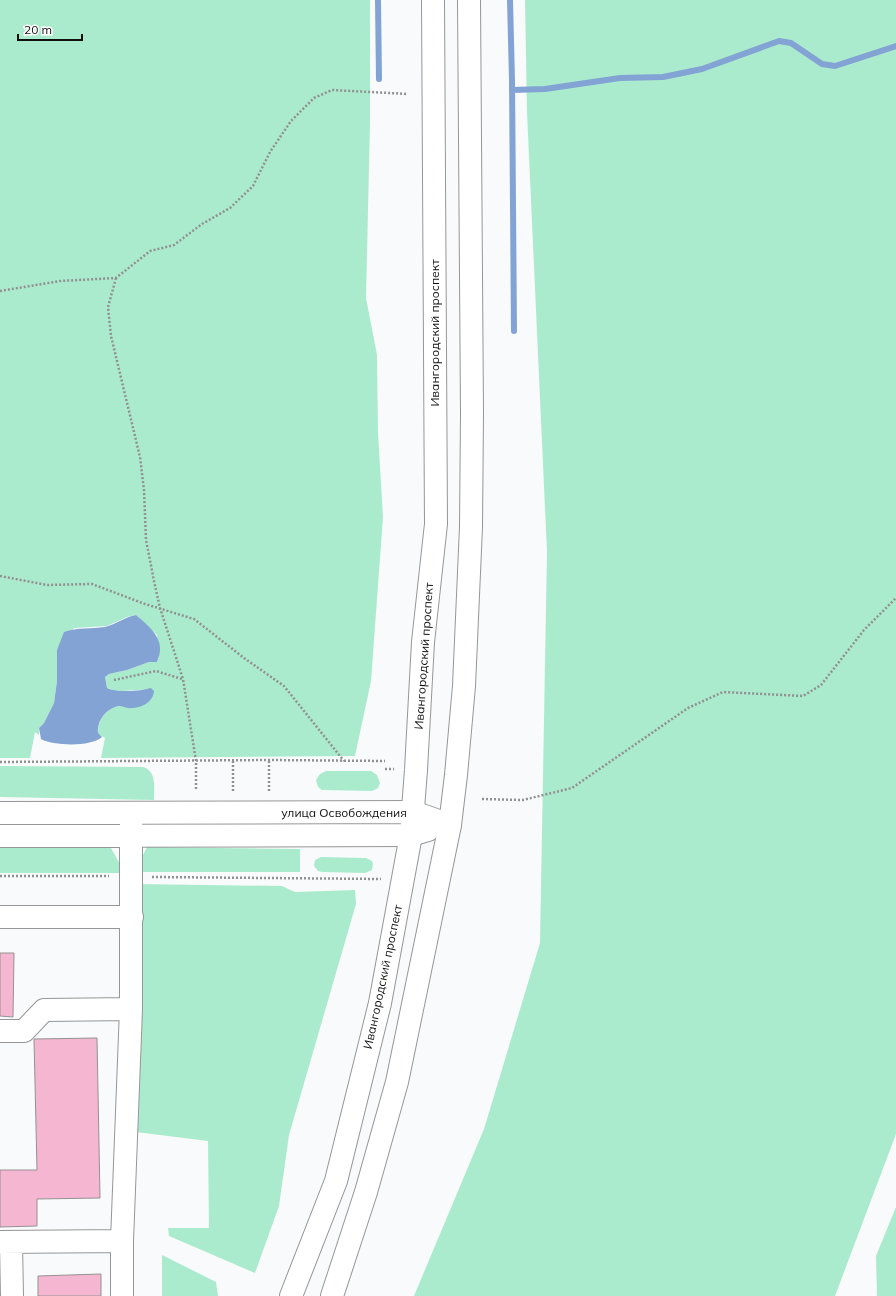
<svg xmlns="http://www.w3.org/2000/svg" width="896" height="1296" font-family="Mulish,sans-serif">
  <rect width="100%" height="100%" fill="#f9fafb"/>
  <path fill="#abebcd" d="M0 0H370V123L366 298 377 355 378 433 383 517 371 681 355 756 101 758 105 738 98 734C97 721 107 706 121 706 124 706 128 708 131 708L145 690C133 689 119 694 107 688L105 677 109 674 127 670 149 662H157L159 657 157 635 136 615 127 617 107 626 74 628 57 650V681L54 703 44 723 39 728V735L35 732 30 758H0Z
    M525 0H896V1134L835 1296H414L484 1129 540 943 547 552 527 112Z
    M0 766 143 767C157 771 154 788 154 800L0 797Z
    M326 771H371L377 775 380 783 378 788 372 791 322 790 318 787 316 780 320 774Z
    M147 847 300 849V872H138V865Z
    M0 848H111L122 868V873H0Z
    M321 857 366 858 372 861 373 864 372 870 365 873 322 872 318 871 314 866 315 860Z
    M136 884 282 886 295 892 355 890 356 904 289 1135 279 1206 255 1273 169 1236 168 1228H209L208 1141 136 1132Z
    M896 1207V1296H877L876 1256Z
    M162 1255 216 1282 218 1296H162Z"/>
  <path fill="#83a3d4" d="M136 615C151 628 167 640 157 662H149L127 670 109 674 105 677 107 688C117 693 141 691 151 688L154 691C153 702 142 708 131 708 127 709 123 706 119 706 106 708 97 721 98 733L102 737C92 747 53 746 41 739L39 728 44 723 54 703 57 681V650L64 632C78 627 91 629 105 627 116 624 125 617 136 615Z"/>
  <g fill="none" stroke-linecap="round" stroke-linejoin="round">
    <path stroke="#83a3d4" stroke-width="6" d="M378 0 379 79
      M510 0 512 80 514 331
      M512 90 545 89 620 78 663 77 702 69 779 41 791 43 822 64 835 66 896 46"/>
  </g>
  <path fill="#f5b6d1" stroke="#949293" d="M0 953H14L13 1017 0 1016Z
    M97 1038 100 1198 37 1199V1226L0 1227V1170H37L34 1039Z
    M101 1274V1296H38V1276Z"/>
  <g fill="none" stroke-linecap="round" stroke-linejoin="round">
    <g stroke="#959697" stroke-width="24">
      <path id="minor" d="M0 813 413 812 450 825
        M0 836 411 835 428 830
        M0 917H132
        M0 1031H24L44 1010 131 1009
        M0 1242 122 1241
        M11 1242 12 1296
        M122 1296V1241L131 1009V813"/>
    </g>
    <g stroke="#959697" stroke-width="24">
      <path id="highway" d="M291 1296 336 1181 380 1003 411 835 416 770 423 642 436 524 433 0
        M332 1296 366 1192 397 1082 450 825 456 775 464 686 471 527 472 414 469 0"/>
    </g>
    <path stroke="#909091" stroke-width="2.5" stroke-dasharray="2 2" stroke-linecap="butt" d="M116 278 108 307 111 336 140 457 144 490 146 540 154 581 160 608 183 679 196 761V790
      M0 291 60 281 116 278 150 251 174 245 202 224 230 208 253 186 270 152 291 121 314 98 332 90 408 94
      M0 576 47 585 92 584 145 604 194 619 244 658 284 686 344 761
      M114 680 156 671 182 679
      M0 762 269 760 385 761
      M385 769H394
      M233 791V760
      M269 791V760
      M482 799 523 800 572 788 688 708 723 692 803 696 821 685 864 630 896 598
      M0 876H109
      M152 877 381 879"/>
    <use href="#minor" stroke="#fff" stroke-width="22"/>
    <use href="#highway" stroke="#fff" stroke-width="22"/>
  </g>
  <g text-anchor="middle" stroke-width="3" stroke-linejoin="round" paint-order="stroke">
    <g font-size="12" fill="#0f0f0f" stroke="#fff">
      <text transform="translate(435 333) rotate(-90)" y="4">Ивангородский проспект</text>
      <text transform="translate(424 656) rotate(-86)" y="4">Ивангородский проспект</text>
      <text x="344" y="817">улица Освобождения</text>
      <text transform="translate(383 977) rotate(-78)" y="4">Ивангородский проспект</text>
    </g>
  </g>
  <path d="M18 34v6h64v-6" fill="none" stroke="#0f0f0f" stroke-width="2"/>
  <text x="24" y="34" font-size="12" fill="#0f0f0f" stroke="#ffffff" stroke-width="3" paint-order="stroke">20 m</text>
</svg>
